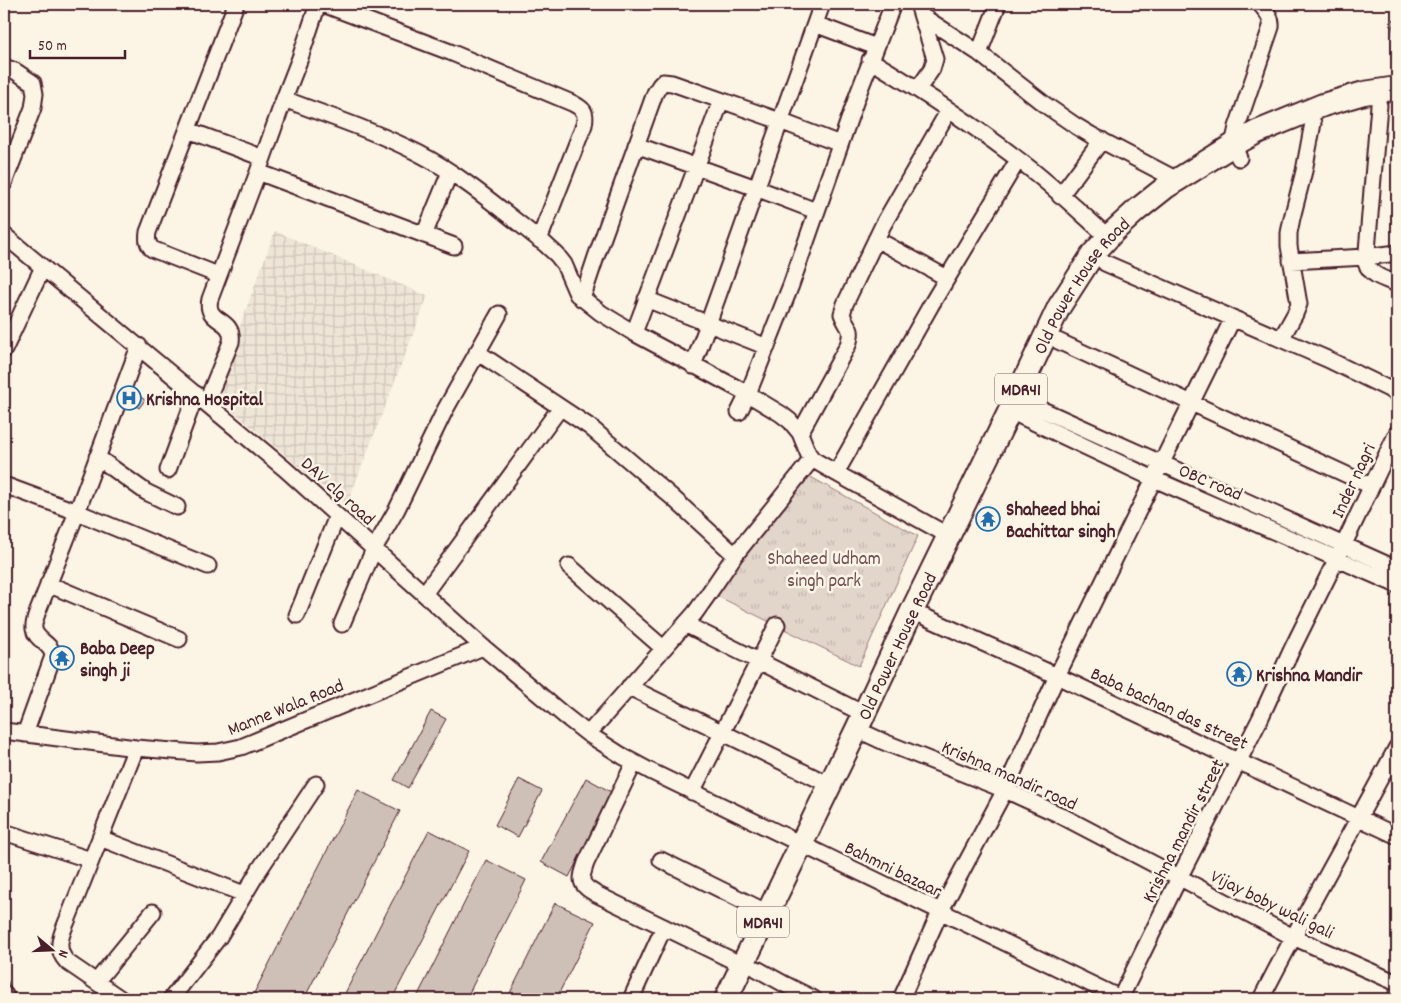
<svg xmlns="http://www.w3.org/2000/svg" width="1401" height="1003" font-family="Dekko,sans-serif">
  <defs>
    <pattern id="industrial-grid" width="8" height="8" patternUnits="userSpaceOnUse" patternTransform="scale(1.25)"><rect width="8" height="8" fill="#eee5d7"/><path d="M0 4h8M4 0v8" fill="none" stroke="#cec4b9"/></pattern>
    <pattern id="park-tufts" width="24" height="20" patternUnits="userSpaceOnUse" patternTransform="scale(1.25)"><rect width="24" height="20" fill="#e2d5ca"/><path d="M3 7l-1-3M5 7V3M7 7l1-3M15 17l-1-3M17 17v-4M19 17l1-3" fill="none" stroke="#c3b6ae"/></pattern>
  </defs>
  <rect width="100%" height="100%" fill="#fcf5e5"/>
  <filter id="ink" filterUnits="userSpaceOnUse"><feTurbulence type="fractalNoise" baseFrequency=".02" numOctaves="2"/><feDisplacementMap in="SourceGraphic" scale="10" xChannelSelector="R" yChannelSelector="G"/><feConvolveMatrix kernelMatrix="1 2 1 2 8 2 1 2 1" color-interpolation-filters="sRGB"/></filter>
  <g filter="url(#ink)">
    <path fill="url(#industrial-grid)" d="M275 231 428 296 346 507 214 395Z"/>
    <path fill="url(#park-tufts)" stroke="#967a7a" d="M807 475 918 536 859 666 705 590Z"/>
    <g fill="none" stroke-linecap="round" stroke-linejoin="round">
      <path stroke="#917474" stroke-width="4" d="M4 978 16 999"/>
    </g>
    <path fill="#cfc0b7" stroke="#4a1f2b" d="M1397 19V59L1392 20Z
      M126 387 145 400 139 408 121 395Z
      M431 711 446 719 408 788 394 780Z
      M586 778 613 793 569 877 541 862Z
      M519 779 542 791 518 837 495 825Z
      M358 790 400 811 304 999H251Z
      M429 830 469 851 392 999H342Z
      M486 860 526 880 466 999H416Z
      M555 903 595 922 556 999H507Z"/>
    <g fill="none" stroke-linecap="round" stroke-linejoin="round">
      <g stroke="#4a1f2b" stroke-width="19">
        <path id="minor" d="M323 4 450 52 572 103C583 109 587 111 584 125L539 240
          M922 16 979 53 1044 104 1076 126 1091 135 1177 180
          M815 24 876 47
          M979 53 998 4
          M870 60C925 93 978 128 1028 167 1056 189 1082 214 1108 237
          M4 67 15 71 33 83 35 94 33 108 4 183
          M918 89 932 69 935 59 918 4
          M284 99C328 116 375 131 418 153 463 176 505 213 545 244L557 255 564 264 577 294 601 313 634 333 748 394 781 414 790 421 800 433 808 453 812 459 836 473 949 536
          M1379 105 1366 263C1371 276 1385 279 1397 284
          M188 130 263 158
          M636 145 756 188 816 211
          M1239 158 1233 145 1237 127 1271 27C1272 17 1266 11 1260 4
          M258 172 454 246
          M1060 196 1102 140
          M4 235 285 469 483 647 565 716 588 734 624 757 650 771 1122 999
          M424 235 450 172
          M876 239 947 278
          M1291 261 1366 257 1397 253
          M1105 263 1327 359 1397 393
          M218 275 152 249C147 243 147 239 148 232L236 4
          M582 299 596 257 655 93 660 85 663 82 672 83 780 121 840 144
          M646 299 767 347
          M634 333 721 101
          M1281 339 1295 314 1299 304 1289 246V233L1292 218 1304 171 1313 123
          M1058 341 1371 486
          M4 350 43 267
          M477 352 590 427 673 498 735 555
          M693 366 822 4
          M1016 398 1397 569
          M206 403 231 342C235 317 204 324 210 299L258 172 284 99 300 58 318 4
          M1010 411 1154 479 1397 585
          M739 412 748 394 791 285 858 94 893 4
          M800 433 848 345C854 326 847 329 842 314L845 304 883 225 949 110
          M97 457 146 492 177 507
          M168 470 196 394
          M836 473 931 305 1018 160
          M4 485 77 512 208 566
          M569 566 663 648
          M48 584 179 639
          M424 594 560 408
          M297 615 337 516
          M925 617 1057 676 1397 836
          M342 624 374 549 397 509 445 410 499 314
          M685 624 864 714
          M629 687 830 785
          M4 731 136 748 197 753 218 752 241 747 483 647
          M25 734 53 656C52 643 36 641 34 629 33 623 36 617 38 611L77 512 139 346
          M588 734 695 613 707 596 735 555 812 459
          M869 735 884 742 1005 790 1058 814 1293 937 1397 983
          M634 763 586 863C580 881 579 884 596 894L742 965
          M692 792 777 625
          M4 832 91 860
          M100 838 244 894
          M661 860 768 913
          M757 969 786 985 814 999
          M96 982 153 912
          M4 994 7 999
          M121 999 67 962C53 947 63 932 69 916L136 748
          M171 999 219 937 259 870 316 784
          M631 999 664 927
          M901 999 940 912 1005 790 1057 676 1233 318
          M1120 999 1179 878 1260 719 1292 649 1344 544 1397 433
          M1261 999C1304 914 1352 832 1397 747
          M1395 999 1397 994"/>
      </g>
      <g stroke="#4a1f2b" stroke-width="26">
        <g id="highway">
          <path id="s1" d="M726 999 857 729 912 611 1016 398 1059 307 1093 254 1113 232 1137 210 1166 187 1233 145 1257 132 1323 105 1364 93 1397 88"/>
        </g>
      </g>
      <use href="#minor" stroke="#fcf5e5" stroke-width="15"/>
      <use href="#highway" stroke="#fcf5e5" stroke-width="22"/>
    </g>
  </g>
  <defs>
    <g id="hospital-ring" transform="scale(1.25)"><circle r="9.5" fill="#fcf5e5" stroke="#1f6fb2" stroke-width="1.5"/><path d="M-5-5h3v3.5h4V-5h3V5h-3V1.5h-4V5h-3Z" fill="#1f6fb2"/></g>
    <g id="temple-ring" transform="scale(1.25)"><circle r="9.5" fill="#fcf5e5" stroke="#1f6fb2" stroke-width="1.5"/><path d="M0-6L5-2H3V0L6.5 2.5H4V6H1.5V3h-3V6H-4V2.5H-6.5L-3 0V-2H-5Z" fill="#1f6fb2"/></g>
  </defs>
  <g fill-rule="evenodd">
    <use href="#hospital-ring" x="129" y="398"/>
    <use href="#temple-ring" x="988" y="519"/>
    <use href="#temple-ring" x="62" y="658"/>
    <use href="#temple-ring" x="1239" y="674"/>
  </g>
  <g text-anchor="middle" stroke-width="5" stroke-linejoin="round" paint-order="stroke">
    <g fill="#fcf5e5" stroke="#7f5f63" stroke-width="1">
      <rect x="995" y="373.5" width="52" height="31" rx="4"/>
      <rect x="737" y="906.5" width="52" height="31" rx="4"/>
    </g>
    <g font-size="18" font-weight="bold" fill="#4a1f2b">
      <text x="1021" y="395">MDR41</text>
      <text x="763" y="928">MDR41</text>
    </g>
    <g font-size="19" fill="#4a1f2b" stroke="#fcf5e5">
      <text dy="7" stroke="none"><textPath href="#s1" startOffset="798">Old Power House Road</textPath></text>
      <text transform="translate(1352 480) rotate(-65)" y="7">Inder nagri</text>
      <text transform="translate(1211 481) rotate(23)" y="7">OBC road</text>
      <text transform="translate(339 490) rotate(42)" y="7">DAV clg road</text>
      <text dy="7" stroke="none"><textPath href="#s1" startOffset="392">Old Power House Road</textPath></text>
      <text transform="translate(285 706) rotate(-22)" y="7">Manne Wala Road</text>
      <text transform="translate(1170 707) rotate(25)" y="7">Baba bachan das street</text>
      <text transform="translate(1010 774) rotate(24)" y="7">Krishna mandir road</text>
      <text transform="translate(1182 830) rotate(-63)" y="7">Krishna mandir street</text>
      <text transform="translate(894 868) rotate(26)" y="7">Bahmni bazaar</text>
      <text transform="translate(1273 903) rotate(26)" y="7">Vijay boby wali gali</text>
    </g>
    <g font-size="19" font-weight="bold" fill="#4a1f2b" stroke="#fcf5e5" text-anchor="start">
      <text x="146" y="405">Krishna Hospital</text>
      <text x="1006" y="515">Shaheed bhai<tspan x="1006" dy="22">Bachittar singh</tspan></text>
      <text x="80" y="654">Baba Deep<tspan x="80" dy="22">singh ji</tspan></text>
      <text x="1256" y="681">Krishna Mandir</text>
    </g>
    <g font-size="19" fill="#704c53" stroke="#fcf5e5">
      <text x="824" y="564">Shaheed Udham<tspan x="824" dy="22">singh park</tspan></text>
    </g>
  </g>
  <rect width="1401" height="1003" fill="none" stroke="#fcf5e5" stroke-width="20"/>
  <rect x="10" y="10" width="1381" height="983" fill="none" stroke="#4a1f2b" stroke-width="2" filter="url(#ink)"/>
  <g transform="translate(52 950) rotate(109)" stroke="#fcf5e5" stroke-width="4" paint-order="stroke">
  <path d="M0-4L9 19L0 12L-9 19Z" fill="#4a1f2b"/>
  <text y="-8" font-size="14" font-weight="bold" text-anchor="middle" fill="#4a1f2b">N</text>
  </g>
  <path d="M30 50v8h95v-8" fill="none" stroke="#4a1f2b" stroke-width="2.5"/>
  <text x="38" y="50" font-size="15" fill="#4a1f2b" stroke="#fcf5e5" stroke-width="4" paint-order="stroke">50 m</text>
</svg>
